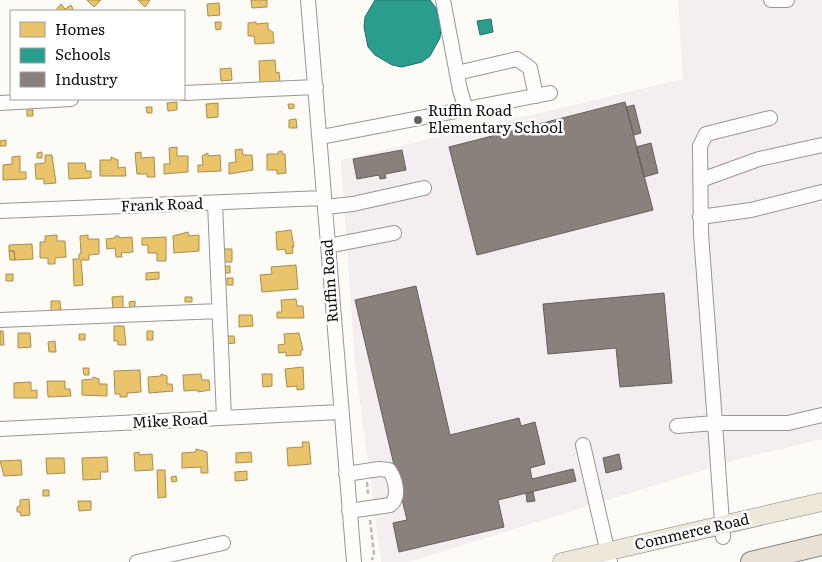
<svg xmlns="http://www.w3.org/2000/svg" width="822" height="562" font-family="Literata,serif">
  <rect width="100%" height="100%" fill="#fcfbf5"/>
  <path fill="#f4eef1" d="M678 0H822V439L739 459 409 562H381L355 363 341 160 683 79Z"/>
  <path fill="#e9c46a" stroke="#a88e4f" d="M87 0H101L94 7Z
    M138 0H150L145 7Z
    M251 0H267V7L252 8Z
    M219 3 220 15 208 16 207 4Z
    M61 4 65 9 71 5 74 11H55Z
    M215 22H221V29L216 30Z
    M256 22V24L268 23V29L273 32 274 43 255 44 254 36H248V23Z
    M275 60 276 73 279 72 280 82 260 83 259 61Z
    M231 68 232 80 221 81 220 69Z
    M177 102V110L168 111 167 103Z
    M218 103V117L207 118 206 104Z
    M288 104H294V108L289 109Z
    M146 107H152V113H147Z
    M27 110H33V116H27Z
    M296 119 297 128H289V120Z
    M6 140V146H0V141Z
    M177 147V156H188V172L164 174V164H170L169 148Z
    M242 149 243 155H252L253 170 229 174V163L236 162 235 150Z
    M282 151V154H285L286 173 277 174V170H267V154H278V152Z
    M42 152V158H37V153Z
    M141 152V158L154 157 155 177H147V174H137L135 153Z
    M208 153V156L220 155 221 171 198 172V165H203L202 156Z
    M45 155H52L56 183 44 184V179H36L35 164 45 163Z
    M20 156V172H26V179L3 180V165L12 164V157Z
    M111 157 118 160V168L125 167 126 176H100V160H111Z
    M68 163H85L86 171H91V178L69 179Z
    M291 230 294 247H292L293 253 286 254 285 249 277 250 276 232Z
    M188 232 189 236 199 235V251L174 253 173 236Z
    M57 235V241H65L66 257 55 258V264H48V258H40V242H45V236Z
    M88 235V239H99V254L89 255V260H81L83 285 74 286 73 259H79V254H81L80 236Z
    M115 236H119V238L132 237 133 252 121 253 122 257H116L115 248 107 249 106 239 115 238Z
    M166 237V261H157V253H148V245H142V238Z
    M32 244 33 259 15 260 14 251H9V245Z
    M223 249H232V262H224Z
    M9 251H14L15 260H10Z
    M296 265 298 289 262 292 260 275 272 274 271 267Z
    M224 266H230V273H224Z
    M159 272V279L146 280V273Z
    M6 274H13V281H6Z
    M227 278H233V285H227Z
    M123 296V310H113L112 297Z
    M185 297H192V302H185Z
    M296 299 297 306H303L304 318H277V312H282L281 300Z
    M51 301H60L61 310 51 311Z
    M135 301V308L130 309 129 302Z
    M239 315H252L253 326 239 327Z
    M114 326H124L126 345H118V341H114Z
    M0 331H3L4 345H0Z
    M147 331H153V340H147Z
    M18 333H30L31 347 18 348Z
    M299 333 303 350H301V355L286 356V352L279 353 278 345 285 344 284 334Z
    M79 334H85V340H79Z
    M225 336H234L235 343 226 344Z
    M55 341 56 352H49L48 342Z
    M303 367 304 389 297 390V386L287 387 285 369Z
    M83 368H89V375H84Z
    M140 370 141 392 127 393V397H120V394H115L114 371Z
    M161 374 167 376V384H172L173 391 149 393 148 377 161 376Z
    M201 374 202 380H209L210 390 198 392V390L184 391 183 375Z
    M262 374H272V386L263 387Z
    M93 377 99 379V384H107V396L82 395V380L93 379Z
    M47 381H65V389H70L71 396 48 397Z
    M31 382V391L37 390V398H14V383Z
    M302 442H309L311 464 288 466 287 448 303 447Z
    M196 449 207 452 208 473H201V467L182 468V453L196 452Z
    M139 452V455L152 454 153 470 135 471 134 453Z
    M251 452 252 462 236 463V453Z
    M107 457 108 472H100L101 479 83 480 82 458Z
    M46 458H64L65 473 47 474Z
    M21 460 22 475 4 476 0 461Z
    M157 470H165L166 497 158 498Z
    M247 471V480L235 481V472Z
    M176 476 177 481 172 482 171 477Z
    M43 490H49V496H43Z
    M29 499 30 515 21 516 20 512H17V507L20 506V500Z
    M78 501H91V510L79 511Z"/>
  <path fill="#2a9d8f" stroke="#227369" d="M375 0H430L436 8 441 28 440 38 430 56 422 62 402 67 392 65 375 55 368 47 364 27 365 17Z
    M491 19 493 32 480 35 477 21Z"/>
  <path fill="#8a817c" stroke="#655f5c" d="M625 102 653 210 477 255 449 147Z
    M634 105 641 133 634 135 626 107Z
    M651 143 658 173 644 177 636 147Z
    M402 150 406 170 385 174 386 178 380 179 379 175 357 179 353 159Z
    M416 286 450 435 519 418 521 426 535 422 545 464 530 468 532 479 573 469 576 481 498 500 504 527 399 552 393 523 407 520 355 300Z
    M664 293 672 383 620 387 616 348 548 354 543 304Z
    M619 454 622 469 606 473 603 458Z
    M533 492 535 501 527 502 526 494Z"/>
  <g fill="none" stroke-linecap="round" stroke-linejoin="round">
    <g stroke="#969693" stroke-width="16">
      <path id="minor" d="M308 0 354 562
        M443 0 460 90 466 109
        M771 0H787
        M457 73 517 59 530 68 536 96
        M184 93 316 87
        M0 103 71 99
        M770 118 706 134 700 146 701 234 715 423H788L822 415
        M321 137 550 93
        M701 180 759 159 822 145
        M215 203 224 418
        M325 207 353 204 424 188
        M0 211 324 198
        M700 217 751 210 822 192
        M328 246 394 233
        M0 320 219 311
        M677 426 715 423 723 537
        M0 429 340 412
        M583 445 610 562
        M346 474 379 469 389 470C396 480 400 498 390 505L349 511
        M137 562 223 543"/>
    </g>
    <g stroke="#848380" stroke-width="19">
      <path id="major" d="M562 562 822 502"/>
    </g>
    <g stroke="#848380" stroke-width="22">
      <path id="highway" d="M751 562 822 545"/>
    </g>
    <path stroke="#b9b9b8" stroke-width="2.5" stroke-dasharray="5 2.5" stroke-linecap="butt" d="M367 482 368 494
      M370 520 374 554 372 560"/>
    <use href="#minor" stroke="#fffefe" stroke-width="14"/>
    <use href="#major" stroke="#ede8da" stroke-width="18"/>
    <use href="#highway" stroke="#eae1d6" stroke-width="20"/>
  </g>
  <circle fill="#636260" stroke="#fff" stroke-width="2" cx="418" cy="120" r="5"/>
  <g text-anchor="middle" stroke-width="5" stroke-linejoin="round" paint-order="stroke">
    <g font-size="15" fill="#101010" stroke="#fff" text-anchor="start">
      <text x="428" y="116">Ruffin Road<tspan x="428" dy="17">Elementary School</tspan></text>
    </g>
    <g font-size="15" fill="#101010" stroke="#fff">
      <text transform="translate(162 205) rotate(-2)" y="5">Frank Road</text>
      <text transform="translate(330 281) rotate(-94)" y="5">Ruffin Road</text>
      <text transform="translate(170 421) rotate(-3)" y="5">Mike Road</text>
      <text transform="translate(692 532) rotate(-13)" y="5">Commerce Road</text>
    </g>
  </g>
  <rect x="10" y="10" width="175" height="90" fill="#ffffff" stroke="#9f9f9f"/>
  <rect x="20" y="22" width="25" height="15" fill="#e9c46a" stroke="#9f9f9f"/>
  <text x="55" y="35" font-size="15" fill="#101010">Homes</text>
  <rect x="20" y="48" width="25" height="15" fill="#2a9d8f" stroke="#9f9f9f"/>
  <text x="55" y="60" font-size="15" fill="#101010">Schools</text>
  <rect x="20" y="72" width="25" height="15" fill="#8a817c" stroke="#9f9f9f"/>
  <text x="55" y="85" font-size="15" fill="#101010">Industry</text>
</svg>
